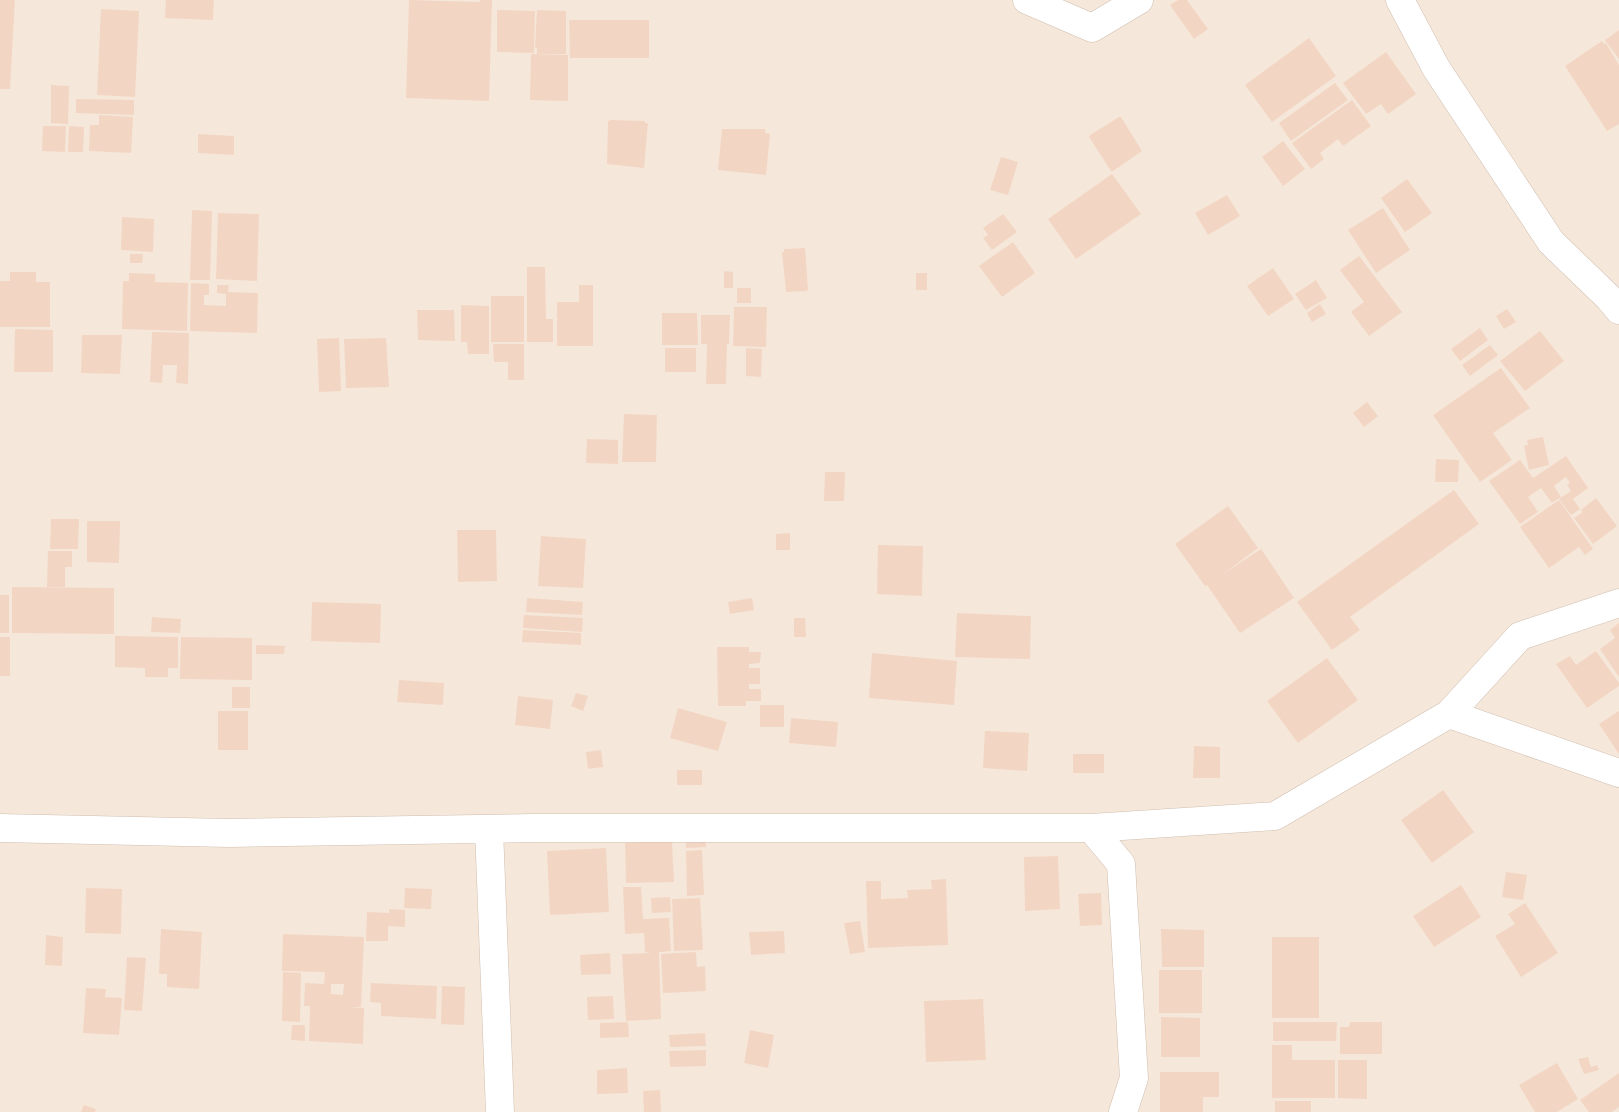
<svg xmlns="http://www.w3.org/2000/svg" width="1619" height="1112" font-family="Helvetica,sans-serif">
  <rect width="100%" height="100%" fill="#fdf6ec"/>
  <path fill="#f5e8da" d="M0 0H1619V1112H0Z"/>
  <path fill="#f3d5c3" fill-rule="evenodd" d="M0 0H15L10 89H0Z
    M166 0H214L213 20 165 18Z
    M409 0 480 2V0H492L489 101 406 98Z
    M1178 0H1187L1208 29 1194 39 1170 5Z
    M101 9 139 11 135 97 97 95Z
    M497 10 535 11 534 53 497 52Z
    M537 10 566 11V54H537V48H535Z
    M569 20H649V58H570Z
    M1619 30V59L1605 40Z
    M1309 38 1336 76 1272 122 1245 85Z
    M1602 41 1604 44 1606 43 1619 65V124L1607 131 1565 66Z
    M1386 52 1416 94 1388 114 1381 104 1366 114 1343 83Z
    M531 54 568 55V100L567 101 530 100Z
    M1335 83 1348 100 1291 141 1279 123Z
    M51 85 69 86 68 124 51 123Z
    M76 99 134 100V115L76 113Z
    M1352 100 1371 126 1343 146 1338 139 1320 153 1324 159 1311 169 1292 143Z
    M99 115 133 117 131 153 89 151 90 125H99Z
    M1119 117H1121L1142 151 1113 171H1111L1089 137 1090 135Z
    M611 120 645 121V123H648L644 168 607 164 608 121Z
    M43 126H66L65 152 42 151Z
    M69 126 84 127 83 152H68Z
    M722 129H765V133L770 134 766 175 718 170Z
    M198 134 234 136V155L198 153Z
    M1283 141 1305 169 1283 186 1262 157Z
    M1001 157 1018 162 1008 195 990 190Z
    M1112 174 1141 214 1076 259 1048 219Z
    M1407 179 1432 213 1405 232 1381 198Z
    M1227 195 1240 216 1208 235 1195 213Z
    M1383 208 1410 250 1376 273 1348 230Z
    M192 210 212 211 210 280H190Z
    M218 213 259 214 257 281 216 279Z
    M1003 214 1017 232 992 250 983 238 988 235 983 228Z
    M122 217 154 219 153 252 121 250Z
    M1013 242 1035 273 1002 297 979 266Z
    M805 248 808 289 807 291 786 292 782 252H784V249Z
    M130 254H143L142 263H130Z
    M1359 256 1402 312 1369 336 1351 312 1364 302 1340 270Z
    M527 267H545L546 319H553V342H527Z
    M1273 268 1294 299 1268 316 1247 286Z
    M724 271 733 272V288H724Z
    M10 272H36V282H50V327H0V281H10Z
    M129 273 155 274V282L188 283 187 331 122 329 123 281H129Z
    M916 273H927V290H916Z
    M1316 280 1327 298 1306 310 1295 294Z
    M191 283 209 284V295H204V305L226 306V294L217 293V285H229L228 292 258 293 257 333 190 331Z
    M579 285H593V346H557V302H579Z
    M737 288H751V303H737Z
    M491 296H524V342H491Z
    M1320 304 1326 314 1312 322 1307 313Z
    M461 305 489 306V354H468L467 342H461Z
    M734 307H767L766 347 733 346Z
    M1507 309 1516 322 1504 329 1496 316Z
    M417 310H454L455 341 418 340Z
    M662 313H697L698 345H662Z
    M701 315H730L729 344H727L726 384H706L707 344H701Z
    M1480 328 1488 340 1460 361 1451 349Z
    M15 329 53 330V372H14Z
    M1540 331 1564 361 1525 391 1500 361Z
    M152 332 189 333 188 384 176 383 177 365H163L162 383 150 382Z
    M82 335H122L120 374 81 373Z
    M339 338 341 391 319 392 317 339Z
    M386 338 389 387 346 388 344 339Z
    M493 344H524V380H508V362H494Z
    M1490 345 1498 355 1470 376 1462 365Z
    M665 348H696V372H665Z
    M746 348 762 349 761 377 746 376Z
    M1501 368 1530 408 1493 433 1512 460 1480 482 1433 415Z
    M1367 402 1378 416 1364 427 1353 413Z
    M624 414 657 415 656 462H622Z
    M1543 437 1549 465 1529 470 1524 446 1528 445 1527 440Z
    M587 439 618 440V464L586 463Z
    M1566 456 1588 488 1573 499 1580 509 1571 515 1559 499 1571 491 1567 485 1570 483 1566 477 1554 486 1561 497 1552 503 1541 488 1528 497 1538 512 1520 524 1489 481 1520 460 1533 478Z
    M1436 459 1459 460 1458 482H1435Z
    M825 472H845L844 501H824Z
    M1454 490 1479 524 1350 617 1360 630 1332 650 1297 602Z
    M1596 498 1617 526 1593 544 1574 518 1583 512 1581 510Z
    M1559 500 1593 549 1585 555 1579 547 1549 568 1520 527Z
    M1228 506 1258 548 1223 574 1261 549 1294 598 1240 633 1207 585 1205 586 1175 544Z
    M51 519H79L78 549H50Z
    M87 521H120L119 563 87 562Z
    M457 530H496L497 581 458 582Z
    M790 533V550H776V534Z
    M541 536 586 539 583 588 538 586Z
    M878 545 923 546 922 596 877 594Z
    M48 551H72V567H65V587H47Z
    M12 587 114 588V634L12 633Z
    M0 595H9V633H0Z
    M527 598 583 602 582 615 526 612Z
    M752 598 754 610 730 614 728 602Z
    M312 602 381 604 380 643 311 641Z
    M957 613 1031 616 1030 659 955 657Z
    M524 615 583 618 582 632 523 628Z
    M152 617 181 619 180 633 151 632Z
    M794 618H805L806 637H794Z
    M1619 623V677L1600 649 1615 638 1610 630Z
    M523 630 581 633V645L522 642Z
    M115 636 178 637V668H168V677H145V668L115 667Z
    M0 637H10V676H0Z
    M181 637 252 638V680L180 679Z
    M256 645 285 646 284 654H256Z
    M717 647H749V652H761L760 663 749 664V668H760V684H749V689H761V701H746V706H718Z
    M1596 651 1619 683V686L1587 708 1556 664 1570 656 1576 665Z
    M872 653 957 661 954 705 869 698Z
    M1327 658 1358 700 1298 743 1267 701Z
    M399 680 444 683 443 705 397 702Z
    M232 687H250V708H232Z
    M576 693 588 696 583 711 571 706Z
    M518 696 553 700 550 729 515 725Z
    M760 705H784V727H760Z
    M678 708 727 722 718 751 670 738Z
    M218 711H248V750H218Z
    M1619 711V754L1599 724Z
    M791 718 838 722 836 747 789 743Z
    M985 731 1029 733 1027 771 983 768Z
    M1194 746 1220 747V778H1193Z
    M601 750 603 767 588 769 586 752Z
    M1073 754H1104V773H1073Z
    M677 770H702V785H677Z
    M1443 790 1474 832 1432 863 1401 820Z
    M705 835 706 847 686 848V836Z
    M672 841 674 882 626 883 625 843Z
    M606 848 609 912 550 915 547 851Z
    M702 850 704 895 687 896 686 851Z
    M1058 856 1060 909 1025 911 1024 857Z
    M1506 872 1527 875 1523 900 1502 897Z
    M946 879 948 945 868 948 866 881H881V899L908 898 907 890 932 889 931 880Z
    M1461 885 1481 917 1434 947 1413 916Z
    M623 887H641L643 919 669 918 671 951 659 952 661 1019 626 1021 622 954 651 953 645 952 644 933 625 934Z
    M86 888 122 889 121 934 85 933Z
    M405 888 432 889 431 909 404 908Z
    M1101 893 1102 925 1080 926 1078 894Z
    M670 897 671 912 652 913 651 898Z
    M700 898 703 950 674 951 672 899Z
    M1525 903 1558 953 1521 977 1495 936 1515 924 1508 914Z
    M389 909 405 910V927L388 926V941H366L367 912 389 913Z
    M860 921 865 952 850 954 844 923Z
    M161 929 202 932 199 989 167 987V974H159Z
    M1161 929 1204 930V967H1162Z
    M784 931 785 953 751 955 749 932Z
    M283 934 364 937 361 1007H348L364 1008 363 1044 309 1041 310 1006H304L305 983 324 984 325 972 282 971ZM331 984H344L343 995 331 994Z
    M46 935 63 937 62 966 45 965Z
    M1272 937H1319V1018H1272Z
    M696 952 697 967 705 966 706 991 663 993 661 954Z
    M610 953 611 974 581 975 580 955Z
    M127 957 146 958 142 1011 124 1010Z
    M1159 970H1202V1013H1159Z
    M283 972 301 973 300 1022 282 1021Z
    M371 983 437 986 436 1019 381 1016V1003L370 1002Z
    M442 986 465 987 464 1025 441 1024Z
    M86 988 106 989 105 997 122 998 119 1035 83 1033Z
    M613 996 614 1019 588 1020 587 997Z
    M983 999 986 1060 926 1062 924 1001Z
    M1161 1017 1200 1018V1057H1161Z
    M628 1022 629 1037 600 1038V1023Z
    M1273 1022H1337L1336 1041H1273Z
    M1350 1022H1382V1054H1340V1027H1349Z
    M292 1025H305V1041L291 1040Z
    M750 1030 774 1035 768 1068 744 1063Z
    M705 1033 706 1046 670 1047 669 1035Z
    M1272 1045H1292V1060H1335V1098H1272Z
    M706 1050V1066L670 1067 669 1051Z
    M1588 1057 1591 1067 1597 1065 1599 1070 1584 1074 1578 1059Z
    M1338 1060H1367V1099L1338 1098Z
    M1557 1063 1578 1099 1557 1112H1535L1519 1085Z
    M627 1068 628 1093 597 1094V1070Z
    M1160 1072H1219V1097H1203V1112H1160Z
    M1619 1073V1107L1612 1112H1589L1580 1100Z
    M660 1090 661 1112H644L643 1091Z
    M1275 1101H1311V1112H1275Z
    M84 1105 96 1109 95 1112H81Z"/>
  <g fill="none" stroke-linecap="round" stroke-linejoin="round">
    <g stroke="#d1beb0" stroke-width="29">
      <path id="street" d="M1027 0 1092 28 1139 0
        M1400 0 1436 68 1551 242 1609 298 1619 310
        M1449 714 1619 773
        M0 828 229 833 534 828H1091L1275 816 1449 714 1520 636 1619 603
        M1091 828 1121 864 1134 1078 1123 1112
        M489 829 500 1112"/>
    </g>
    <use href="#street" stroke="#fff" stroke-width="28"/>
  </g>
</svg>
